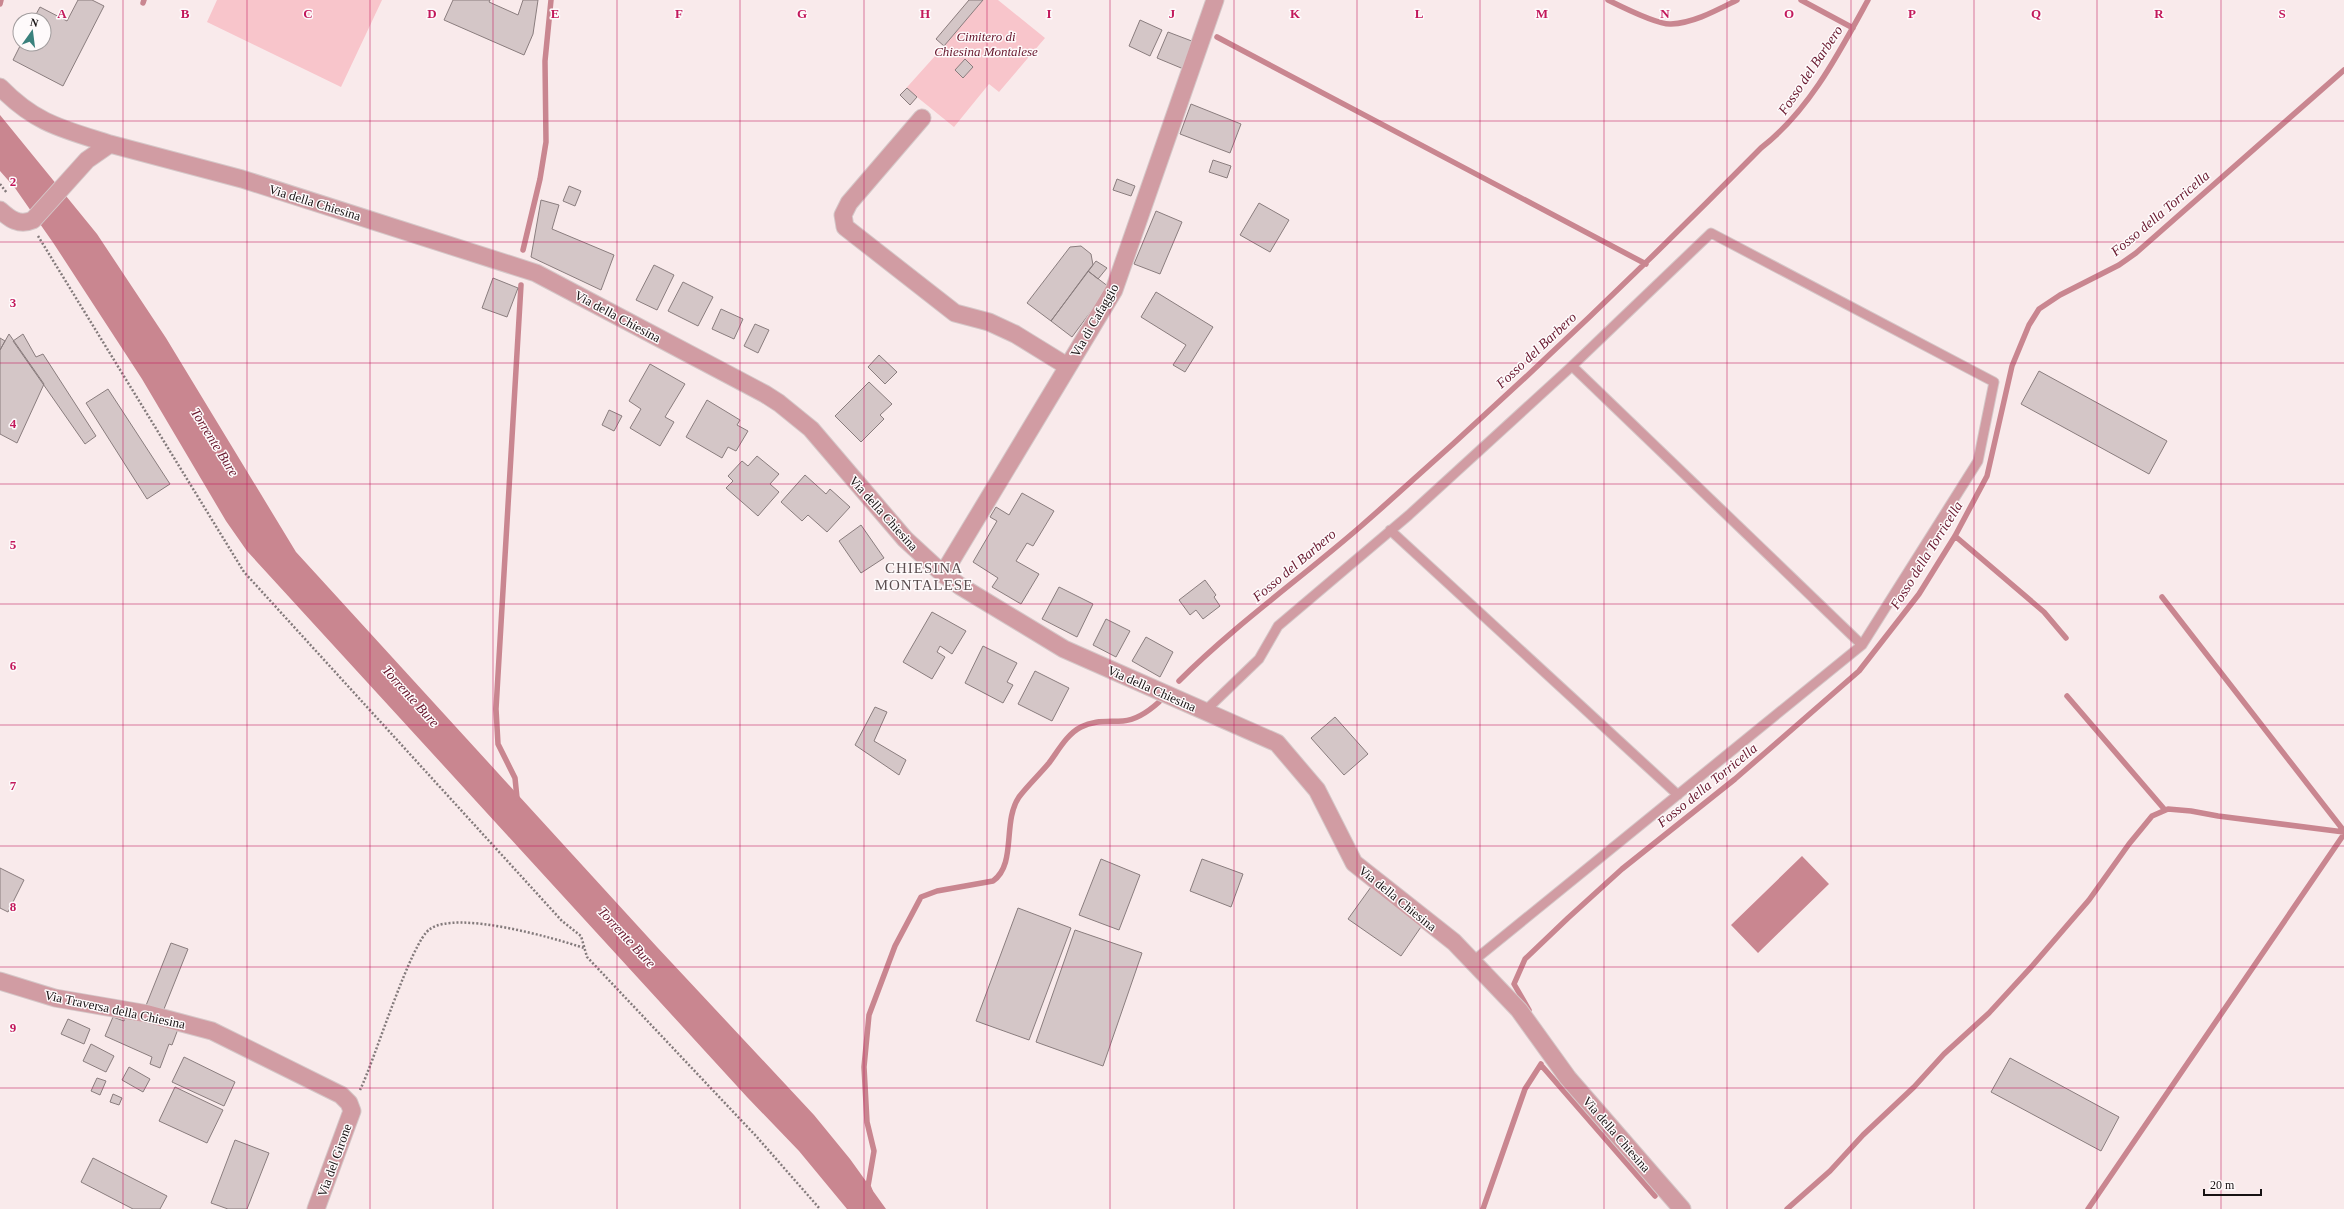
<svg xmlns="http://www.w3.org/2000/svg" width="2344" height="1209" font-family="'Times New Roman',serif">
  <rect width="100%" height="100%" fill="#f9eaeb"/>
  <path fill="#f8c5cb" d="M217 0H382L341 87 207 22Z
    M969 0H998L1045 38 999 92 989 84 954 127 917 97 910 105 900 95 944 46 936 39Z"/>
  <path fill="#c98690" d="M0 115 97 234 166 338 296 552 657 947 814 1115 850 1159 886 1209H847L799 1151 747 1097 247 551 226 521 142 379 54 244 15 188 0 171Z
    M1802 856 1829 884 1758 953 1731 925Z"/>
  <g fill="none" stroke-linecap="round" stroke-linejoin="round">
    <path stroke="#c98690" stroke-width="5.5" d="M1608 0C1620 6 1658 25 1671 24 1694 23 1717 10 1737 0
      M1801 0 1853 28
      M143 3 144 0
      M0 4 1 0
      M1217 37 1646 264
      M523 250 540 179 546 142 545 61 551 0
      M1955 536 2044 612 2066 638
      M2162 597 2344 831
      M1179 681C1235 625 1300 579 1360 527 1498 406 1632 279 1761 148 1809 111 1839 53 1868 0
      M2067 696 2165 810
      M517 798 515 778 498 744 496 709 521 285
      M1529 1010 1514 984 1525 959 1568 918 1622 869 1735 779 1859 671 1919 594 1955 536 1987 476 2012 366 2029 325 2039 309 2060 295 2119 265 2136 253 2344 70
      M1541 1065 1655 1196
      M870 1191 868 1186 874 1151 867 1122 864 1067 869 1015 895 946 921 897 937 891 993 881C1017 864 1002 822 1019 797 1028 785 1039 775 1049 763 1058 751 1067 734 1081 727 1094 720 1108 722 1123 721 1137 720 1149 711 1159 702
      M1483 1209 1525 1089 1541 1064
      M1787 1209 1830 1171 1863 1135 1914 1087 1944 1054 1989 1013 2033 965 2089 900 2129 844 2152 816 2168 809 2191 811 2218 816 2344 832
      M2088 1209 2344 834"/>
  </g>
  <path fill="#d4c6c7" stroke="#8a7d7e" d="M78 0H92L104 6 63 86 13 60 21 44H44V20H33L40 7 67 21Z
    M453 0H490L489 2 518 15 523 0H538L533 34 524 55 444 20Z
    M969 0H983L944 46 936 39Z
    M1140 20 1162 30 1150 56 1129 46Z
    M1168 32 1197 43 1186 70 1157 58Z
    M965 59 973 67 963 78 955 70Z
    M907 88 917 97 910 105 900 95Z
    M1191 104 1241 124 1230 153 1180 134Z
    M1213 160 1231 166 1227 178 1209 172Z
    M1117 179 1135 186 1131 196 1113 190Z
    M569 186 581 191 575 206 563 201Z
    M541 200 559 205 552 229 614 255 601 290 531 257Z
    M1259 203 1289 220 1270 252 1240 235Z
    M1156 211 1182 222 1160 274 1134 264Z
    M1081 246 1091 254 1093 265 1051 321 1027 303 1070 247Z
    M1096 261 1107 268 1098 279 1088 271Z
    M654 265 674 275 657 310 636 300Z
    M1088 271 1109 287 1072 337 1051 321Z
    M493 278 518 288 507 317 482 308Z
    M683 282 713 297 698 326 668 311Z
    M1156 292 1213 327 1185 372 1173 365 1186 345 1141 317Z
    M721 309 743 319 734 339 712 329Z
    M755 324 769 330 758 353 744 346Z
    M9 334 44 384 17 443 0 434V350Z
    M23 334 36 357 43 354 96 436 85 444 13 341Z
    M0 338 5 341 0 350Z
    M879 355 897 372 885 384 868 367Z
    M650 364 685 384 665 417 674 422 660 446 630 428 641 409 629 401Z
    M2039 371 2167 441 2149 474 2021 404Z
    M869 382 892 404 880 415 884 419 861 442 835 416Z
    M108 389 170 484 147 499 86 403Z
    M707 400 740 420 737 425 748 431 736 451 728 447 722 458 686 437Z
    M609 410 622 416 614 431 602 425Z
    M757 456 779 474 770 484 779 492 758 516 726 488 733 481 728 476 742 461 748 466Z
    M805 475 826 494 830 489 850 507 827 532 808 515 802 521 781 502Z
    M1022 493 1054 511 1033 546 1027 543 1016 561 1039 574 1021 604 992 587 998 578 973 562 997 521 990 517 996 507 1009 515Z
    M861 525 884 558 861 573 839 541Z
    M1205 580 1216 595 1214 597 1220 606 1203 619 1196 610 1190 615 1179 600Z
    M1059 587 1093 604 1077 637 1042 619Z
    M932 612 966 631 952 654 940 646 937 652 945 657 932 679 903 662Z
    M1106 619 1130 631 1116 657 1093 645Z
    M1146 637 1173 652 1160 677 1132 661Z
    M983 646 1017 663 1007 682 1013 685 1003 703 965 683Z
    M1035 671 1069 688 1052 721 1018 704Z
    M875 707 887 712 874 741 906 760 899 775 855 745Z
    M1335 717 1368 754 1344 775 1311 738Z
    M1101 859 1140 875 1119 930 1079 915Z
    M1202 859 1243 874 1231 907 1190 891Z
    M0 868 24 880 8 912 0 908Z
    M1371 887 1423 924 1401 956 1348 919Z
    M1018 908 1071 928 1029 1040 976 1021Z
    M1075 930 1142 953 1103 1066 1036 1042Z
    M171 943 188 949 162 1014 145 1008Z
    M125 1016 178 1029 172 1045 169 1044 160 1068 150 1064 152 1057 105 1036 113 1017 124 1021Z
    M68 1019 90 1029 84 1044 61 1034Z
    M91 1044 114 1056 106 1072 83 1061Z
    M184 1057 235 1082 224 1106 172 1082Z
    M2010 1058 2119 1117 2101 1151 1991 1092Z
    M129 1067 150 1079 143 1092 122 1080Z
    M97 1078 106 1081 100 1095 91 1091Z
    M175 1087 223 1110 207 1143 159 1121Z
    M113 1094 122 1098 119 1105 110 1102Z
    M235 1140 269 1153 247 1209H228L211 1203Z
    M93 1158 167 1196 160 1209H133L81 1182Z"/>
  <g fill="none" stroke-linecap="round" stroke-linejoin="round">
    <g stroke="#d5c7c8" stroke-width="11">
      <path id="service" d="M1572 366 1862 645
        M1390 530 1678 795
        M1205 711 1259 659 1278 626 1409 515 1572 366 1711 233 1994 382 1978 461 1862 645 1472 962"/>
    </g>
    <g stroke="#d5c7c8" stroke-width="19">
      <path id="minor" d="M0 87C36 124 63 129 110 144
        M922 118 849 203 843 215 845 227 955 313 989 322 1015 334 1067 366
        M0 210C10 219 19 226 33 220L87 160 110 144 242 179 536 273 765 394 779 403 811 429 905 539 943 574 960 586 1064 649 1277 743 1317 790 1354 863 1454 942 1519 1010 1568 1078 1682 1209
        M943 574 1114 290 1215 0
        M0 981 55 998 148 1014 212 1031 341 1095 349 1103 352 1111 316 1209"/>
    </g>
    <path stroke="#837a7b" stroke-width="2.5" stroke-dasharray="2 2" stroke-linecap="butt" d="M0 184 7 193
      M38 236 244 572 562 921 581 936 587 957 756 1136 820 1209
      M360 1090C374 1062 411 941 430 929 457 910 554 938 584 948"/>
    <use href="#service" stroke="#d19ca3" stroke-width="9"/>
    <use href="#minor" stroke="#d19ca3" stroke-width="17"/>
  </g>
  <path fill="none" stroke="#c2185b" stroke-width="1" stroke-opacity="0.55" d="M123 0V1209M247 0V1209M370 0V1209M493 0V1209M617 0V1209M740 0V1209M864 0V1209M987 0V1209M1110 0V1209M1234 0V1209M1357 0V1209M1480 0V1209M1604 0V1209M1727 0V1209M1851 0V1209M1974 0V1209M2097 0V1209M2221 0V1209M0 121H2344M0 242H2344M0 363H2344M0 484H2344M0 604H2344M0 725H2344M0 846H2344M0 967H2344M0 1088H2344"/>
  <g text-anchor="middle" stroke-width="3" stroke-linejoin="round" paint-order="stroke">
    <g font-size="13" font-style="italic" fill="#66152b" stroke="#fefafb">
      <text x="986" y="41">Cimitero di<tspan x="986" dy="15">Chiesina Montalese</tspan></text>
    </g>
    <g font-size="13" fill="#171213" stroke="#fefafb">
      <text transform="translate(315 202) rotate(17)" y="5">Via della Chiesina</text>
      <text transform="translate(618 316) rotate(28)" y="5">Via della Chiesina</text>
      <text transform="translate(1094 320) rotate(-60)" y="5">Via di Cafaggio</text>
      <text transform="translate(884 513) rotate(48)" y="5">Via della Chiesina</text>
      <text transform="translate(1152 688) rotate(24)" y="5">Via della Chiesina</text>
      <text transform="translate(1398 898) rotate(39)" y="5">Via della Chiesina</text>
      <text transform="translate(115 1009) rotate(12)" y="5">Via Traversa della Chiesina</text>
      <text transform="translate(1617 1134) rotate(49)" y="5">Via della Chiesina</text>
      <text transform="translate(334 1160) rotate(-70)" y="5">Via del Girone</text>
    </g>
    <g font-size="14" font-style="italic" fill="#67162c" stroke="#fefafb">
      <text transform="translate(1810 70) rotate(-56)" y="5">Fosso del Barbero</text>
      <text transform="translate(2160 213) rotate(-40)" y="5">Fosso della Torricella</text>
      <text transform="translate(1536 350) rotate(-43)" y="5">Fosso del Barbero</text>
      <text transform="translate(215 442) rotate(58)" y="5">Torrente Bure</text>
      <text transform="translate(1926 555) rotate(-58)" y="5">Fosso della Torricella</text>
      <text transform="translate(1294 565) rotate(-40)" y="5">Fosso del Barbero</text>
      <text transform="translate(411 696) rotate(48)" y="5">Torrente Bure</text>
      <text transform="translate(1707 785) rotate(-39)" y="5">Fosso della Torricella</text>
      <text transform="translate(627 937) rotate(47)" y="5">Torrente Bure</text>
    </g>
    <g font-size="15" letter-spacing="1" fill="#5b4e50" stroke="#fefafb">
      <text x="924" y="573">CHIESINA<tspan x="924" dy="17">MONTALESE</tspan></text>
    </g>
  </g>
  <g font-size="13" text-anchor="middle" font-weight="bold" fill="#c2185b" stroke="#fefafb" stroke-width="3" stroke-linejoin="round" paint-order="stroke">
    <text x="62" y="18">A</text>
    <text x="185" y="18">B</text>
    <text x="308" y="18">C</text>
    <text x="432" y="18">D</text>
    <text x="555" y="18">E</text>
    <text x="679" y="18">F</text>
    <text x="802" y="18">G</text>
    <text x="925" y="18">H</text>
    <text x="1049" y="18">I</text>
    <text x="1172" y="18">J</text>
    <text x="1295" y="18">K</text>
    <text x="1419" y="18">L</text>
    <text x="1542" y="18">M</text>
    <text x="1665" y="18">N</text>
    <text x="1789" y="18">O</text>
    <text x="1912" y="18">P</text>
    <text x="2036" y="18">Q</text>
    <text x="2159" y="18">R</text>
    <text x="2282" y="18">S</text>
    <text x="13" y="186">2</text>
    <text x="13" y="307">3</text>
    <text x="13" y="428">4</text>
    <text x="13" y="549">5</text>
    <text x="13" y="670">6</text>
    <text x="13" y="790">7</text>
    <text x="13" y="911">8</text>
    <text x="13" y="1032">9</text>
  </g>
  <g transform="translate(32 32) rotate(14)"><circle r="19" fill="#fefafb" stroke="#a29d9e"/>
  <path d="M0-3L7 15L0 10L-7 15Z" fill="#3a817d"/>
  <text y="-6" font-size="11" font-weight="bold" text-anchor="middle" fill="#171213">N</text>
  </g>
  <path d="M2204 1189v6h57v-6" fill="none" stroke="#171213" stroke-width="2"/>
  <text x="2210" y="1189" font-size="12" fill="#171213" stroke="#fefafb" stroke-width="3" paint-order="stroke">20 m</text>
</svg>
